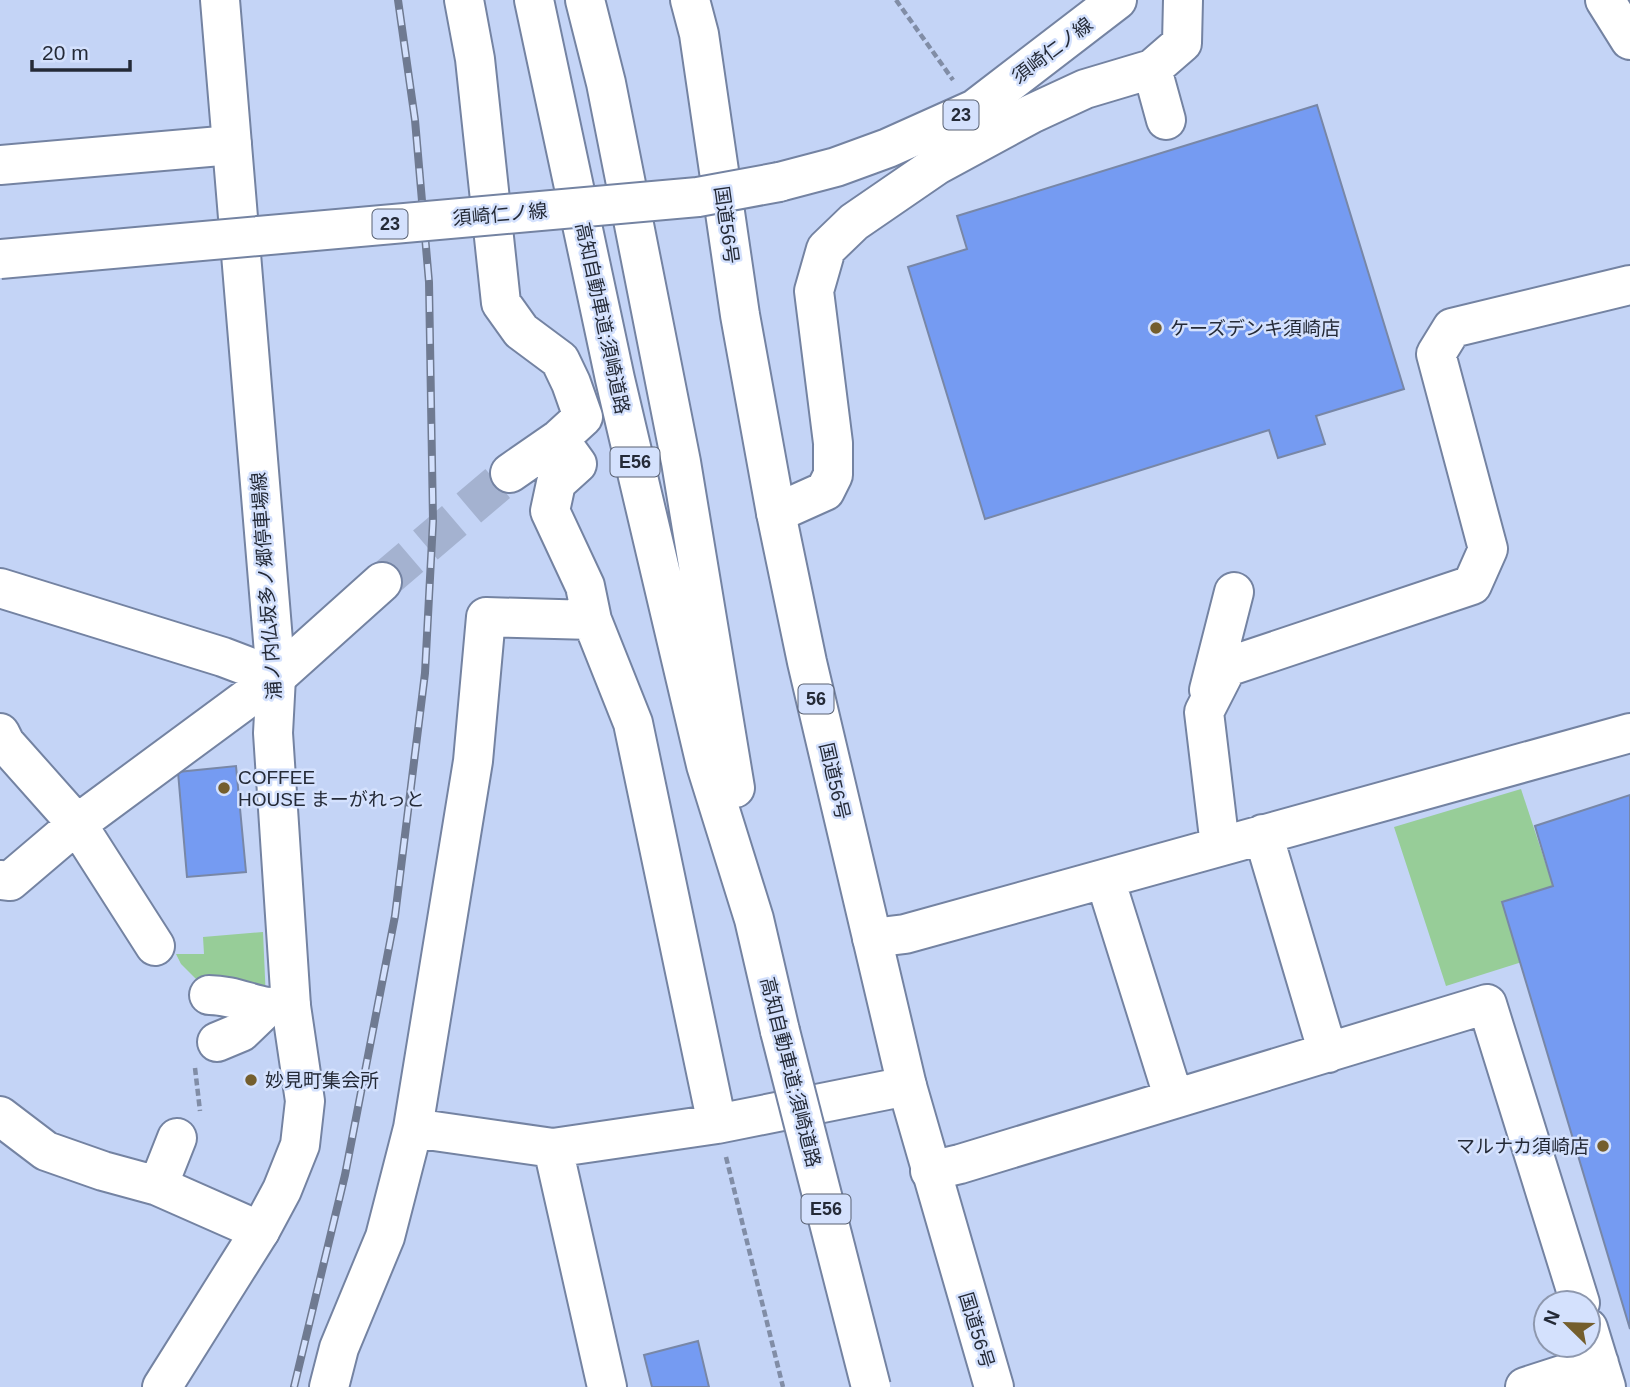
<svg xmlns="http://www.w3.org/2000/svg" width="1630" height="1387" font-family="Arial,'Noto Sans JP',sans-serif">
  <rect width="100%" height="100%" fill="#c4d4f6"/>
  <path fill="#97cd98" d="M1521 789 1553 886 1502 902 1522 962 1446 986 1394 827Z
    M263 932 266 1000 201 984 181 964 176 954H204L203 937Z"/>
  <path fill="#759bf2" stroke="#7887a7" stroke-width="2" d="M1317 105 1404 389 1316 416 1325 444 1278 458 1269 430 985 519 908 267 967 249 957 216Z
    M236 766 246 872 187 877 178 772Z
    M1630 795V1329L1502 902 1553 886 1535 826Z
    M698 1341 709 1387H652L644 1355Z"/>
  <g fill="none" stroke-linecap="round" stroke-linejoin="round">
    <path stroke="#a4b2d0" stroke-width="38" stroke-dasharray="38 19" stroke-linecap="butt" d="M382 582 510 473"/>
    <g stroke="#7483a2" stroke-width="42">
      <path id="minor" d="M464 0 475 59 501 303 521 331 560 360 571 383 583 417 559 439
        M1605 0 1630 40
        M1152 69 1166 120
        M0 165 232 145
        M510 473 559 439 577 464 556 483 550 511 585 586 592 620 633 723 717 1124
        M776 513 825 491 833 475V443L814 291 826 249 854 222 937 165 1031 114 1085 89 1152 69 1182 43 1183 0
        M0 588 223 657 276 677
        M1209 690 1234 592
        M0 733 5 743 77 824 276 677 382 582
        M1263 834 1328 1053
        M1220 846 1204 712 1227 667 1472 585 1488 549 1436 354 1452 328 1630 285
        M1105 879 1174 1099
        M0 880 10 881 77 824 155 946
        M872 938 905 934 1630 733
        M209 995C230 995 247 1003 267 1007
        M217 1042 241 1032 267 1007 291 1006
        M0 1116 46 1151 103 1171 158 1186 260 1231
        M413 1128 553 1148 717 1124 907 1086
        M553 1148 607 1387
        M930 1171 960 1164 1487 1004 1580 1303
        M158 1186 177 1138
        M1588 1328 1606 1387
        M329 1387 339 1348 385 1237 413 1128 473 761 486 617 592 620
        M1525 1387 1599 1363"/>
    </g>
    <g stroke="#7483a2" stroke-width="42">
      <path id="major" d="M779 182 836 167 888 148 975 109 1117 0
        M162 1387 260 1231 282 1190 300 1145 305 1101 291 1006 273 733 276 677 220 0"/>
    </g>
    <g stroke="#7483a2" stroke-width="42">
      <path id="highway" d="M534 0 615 379 706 765 754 919 780 1031
        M585 0 606 83 681 462 735 788
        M690 0 699 34 740 315 776 513 807 662 907 1086 994 1387"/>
    </g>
    <path stroke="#818da6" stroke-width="4.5" stroke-dasharray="7 3.5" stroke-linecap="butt" d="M896 0 953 80
      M195 1068 200 1111
      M726 1157 783 1387"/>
    <use href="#minor" stroke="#fff" stroke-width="38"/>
    <use href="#major" stroke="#fff" stroke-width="38"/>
    <use href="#highway" stroke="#fff" stroke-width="38"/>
    <g stroke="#6f7a91" stroke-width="8">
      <path id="rail" d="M294 1387 345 1175 395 916 425 673 433 521 429 282 415 120 398 0"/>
    </g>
    <use href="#rail" stroke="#d4e1fd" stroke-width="5" stroke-dasharray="16" stroke-linecap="butt"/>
    <g stroke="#7483a2" stroke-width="42" stroke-linecap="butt">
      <path id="major-bridge" d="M0 259 698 197 779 182"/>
    </g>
    <g stroke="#7483a2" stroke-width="42" stroke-linecap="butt">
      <path id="highway-bridge" d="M780 1031 871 1387"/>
    </g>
    <use href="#major-bridge" stroke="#fff" stroke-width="38"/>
    <use href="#highway-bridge" stroke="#fff" stroke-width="38"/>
  </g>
  <g fill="#745e2d" stroke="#d4e1fd" stroke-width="2.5">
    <circle cx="1156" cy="328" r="7"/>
    <circle cx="224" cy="788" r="7"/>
    <circle cx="251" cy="1080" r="7"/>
    <circle cx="1603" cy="1146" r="7"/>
  </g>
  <g text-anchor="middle" stroke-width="5" stroke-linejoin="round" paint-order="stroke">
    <g fill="#d4e1fd" stroke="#596172" stroke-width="2">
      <rect x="943.5" y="100.5" width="35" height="29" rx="5"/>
      <rect x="372.5" y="209.5" width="35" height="29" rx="5"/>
      <rect x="610.5" y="447.5" width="49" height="29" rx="5"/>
      <rect x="798.5" y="684.5" width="35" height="29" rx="5"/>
      <rect x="801.5" y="1194.5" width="49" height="29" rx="5"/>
    </g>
    <g font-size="18" font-weight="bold" fill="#242a37">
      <text x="961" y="121">23</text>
      <text x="390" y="230">23</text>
      <text x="635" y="468">E56</text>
      <text x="816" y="705">56</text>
      <text x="826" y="1215">E56</text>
    </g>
    <g font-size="19" fill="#242a37" stroke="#d4e1fd">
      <text transform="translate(1052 50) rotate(-37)" y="7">須崎仁ノ線</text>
      <text transform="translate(500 214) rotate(-5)" y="7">須崎仁ノ線</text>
      <text transform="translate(727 225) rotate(82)" y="7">国道56号</text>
      <text transform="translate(603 318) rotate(78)" y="7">高知自動車道;須崎道路</text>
      <text transform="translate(266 586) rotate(-94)" y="7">浦ノ内仏坂多ノ郷停車場線</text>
      <text transform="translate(835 781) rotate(77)" y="7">国道56号</text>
      <text transform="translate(791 1072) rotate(76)" y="7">高知自動車道;須崎道路</text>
      <text transform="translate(977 1330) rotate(73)" y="7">国道56号</text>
    </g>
    <g font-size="19" fill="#242a37" stroke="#d4e1fd" text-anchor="start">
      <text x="1170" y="335">ケーズデンキ須崎店</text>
      <text x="238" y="784">COFFEE<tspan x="238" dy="22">HOUSE まーがれっと</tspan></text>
      <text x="265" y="1087">妙見町集会所</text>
      <text x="1589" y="1153" text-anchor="end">マルナカ須崎店</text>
    </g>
  </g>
  <g transform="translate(1567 1324) rotate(293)"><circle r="33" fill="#d4e1fd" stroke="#8e98ae" stroke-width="2"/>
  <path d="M0-5L12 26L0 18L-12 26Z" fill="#745e2d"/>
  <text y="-10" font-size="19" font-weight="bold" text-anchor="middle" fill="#242a37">N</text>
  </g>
  <path d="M32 60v10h98v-10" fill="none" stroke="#242a37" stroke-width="3.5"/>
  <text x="42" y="60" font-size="21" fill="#242a37" stroke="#d4e1fd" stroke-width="5" paint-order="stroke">20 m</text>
</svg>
